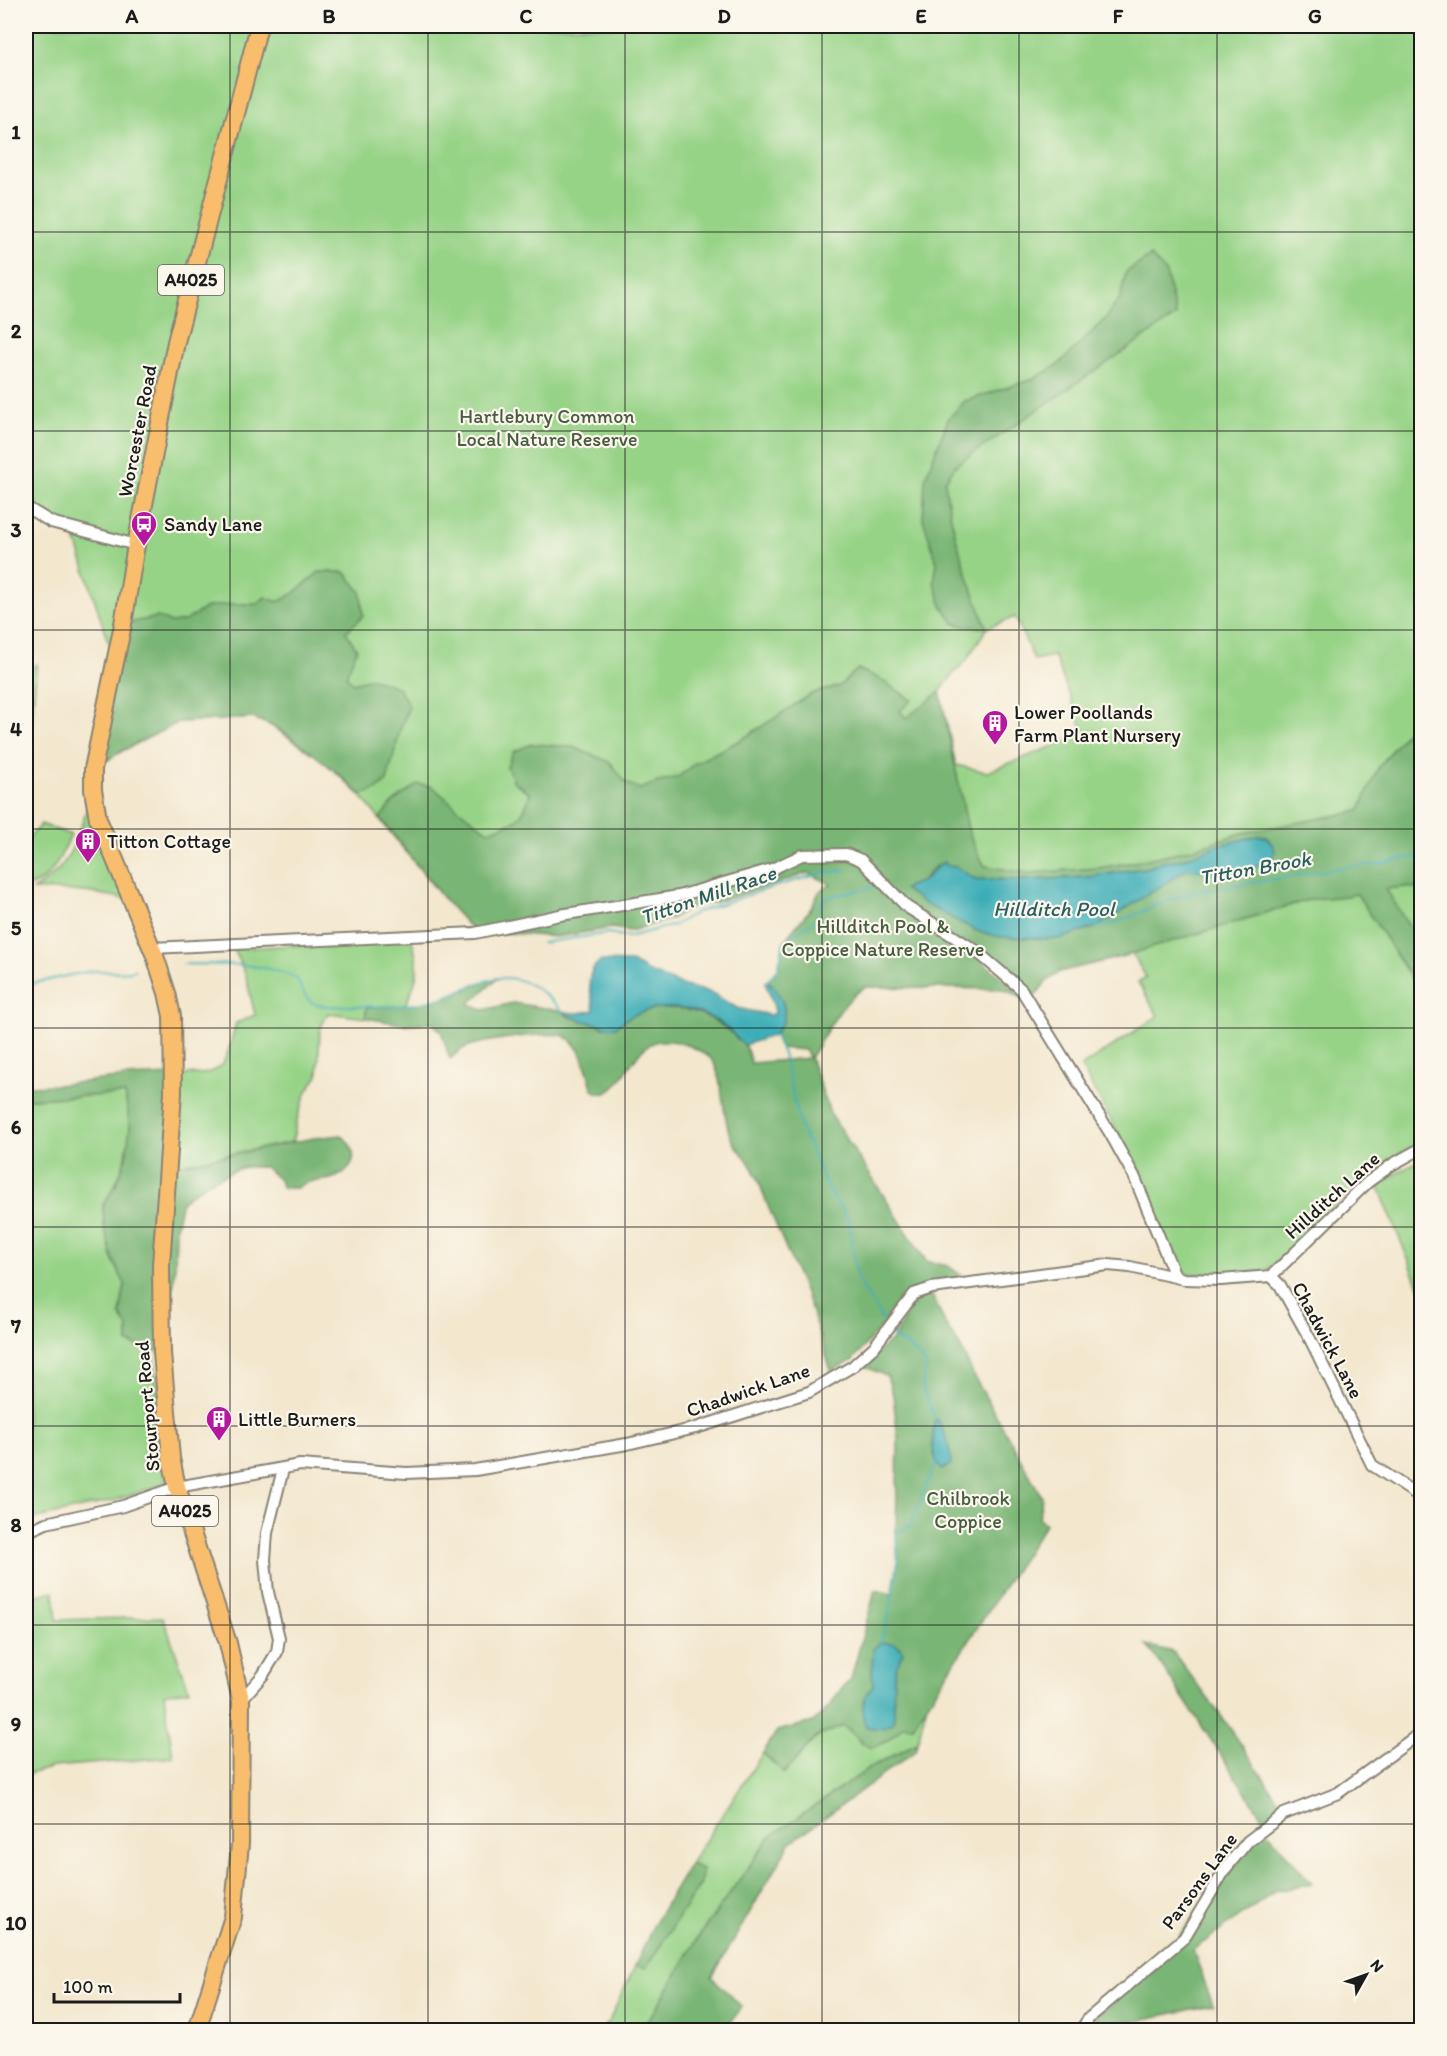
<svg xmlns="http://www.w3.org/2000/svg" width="1447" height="2056" font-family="Itim,sans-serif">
  <rect width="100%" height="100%" fill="#fbf7ec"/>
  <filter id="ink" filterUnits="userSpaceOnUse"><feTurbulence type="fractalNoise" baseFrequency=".0167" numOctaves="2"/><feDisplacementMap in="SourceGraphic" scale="12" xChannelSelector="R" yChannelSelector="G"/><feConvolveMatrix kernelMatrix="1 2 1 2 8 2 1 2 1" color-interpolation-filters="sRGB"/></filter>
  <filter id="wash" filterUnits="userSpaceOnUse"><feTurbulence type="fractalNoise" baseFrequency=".008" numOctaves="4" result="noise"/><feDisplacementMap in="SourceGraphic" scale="24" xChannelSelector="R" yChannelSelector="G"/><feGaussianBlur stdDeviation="1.35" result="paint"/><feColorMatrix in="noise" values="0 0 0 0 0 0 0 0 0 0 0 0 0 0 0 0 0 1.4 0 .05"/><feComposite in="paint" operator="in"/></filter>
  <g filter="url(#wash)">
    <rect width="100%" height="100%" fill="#f3e7ce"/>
    <path fill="#97d387" stroke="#5a7852" stroke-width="1.5" fill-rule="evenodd" d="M26 26H1421V713L1413 723 1421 806V946L1385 888 1414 983 1421 979V1015L1415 1018 1422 1028 1421 1142 1394 1157 1357 1184 1277 1262 1262 1272 1190 1275 1181 1271 1176 1266 1143 1177 1081 1067 1158 1016 1138 982 1146 977 1132 953 1059 972 1046 982 1035 996 988 954 861 860 443 898 360 795 320 758 267 723 253 718 179 722 122 751 93 769 116 653 107 639 72 528 37 509 26 477ZM1015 617 1034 660 1054 656 1085 734 987 772 956 765 940 692 953 674 966 661 987 628Z
      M37 664 28 760 26 759V673Z
      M93 790 132 901C99 892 68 889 33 890 44 882 57 873 65 861 78 841 85 813 93 790Z
      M41 824 71 835C61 856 51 882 26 887V841Z
      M411 937C421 970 419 976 405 1006L367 1007 365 1018 328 1013 320 1029 318 1076 307 1091 298 1116 292 1142 167 1167 173 1075C226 1075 223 1071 236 1023L255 1015 246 976 234 949Z
      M125 1094C127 1105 130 1116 130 1127 131 1155 118 1182 103 1205L113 1260 125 1284 120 1314 128 1328V1343L154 1350 166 1483 116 1500 33 1519 26 1523V1099Z
      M1421 1159V1291L1378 1185Z
      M54 1591 57 1620 163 1617 189 1690 164 1694 173 1757 53 1767 26 1775V1598Z
      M927 1705 917 1743 873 1766 770 1837 699 1936 656 2009 641 2030H600L609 2021 635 1966 646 1967 702 1869 690 1864 763 1753 784 1773 816 1737 843 1726 853 1732 861 1744 887 1741 903 1726H913Z"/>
    <path fill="#79b574" stroke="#4a6848" stroke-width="1.5" fill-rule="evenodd" d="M1151 256 1166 273 1176 316 956 465 945 481C951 532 968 580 987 628L967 627 954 623 942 606 934 582 937 563 923 519 925 479 948 419 965 401 1033 379 1058 365 1105 319 1120 298 1126 272Z
      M319 572H345L361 592 363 616 346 632 357 649 346 676 353 683 371 678 398 687 409 706 401 727 387 781 376 790 361 795 339 774 303 746 279 729 253 718 179 722 122 751 93 769 123 624 158 617 171 623 185 621 207 607 231 604H257L265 597 278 602 293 594Z
      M858 669 878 678 912 700 900 711 906 718 940 692 968 829 977 852 985 866 1028 873 1098 868 1139 861 1195 848 1242 833 1359 811 1378 768 1421 713V889L1406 887 1386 889 1421 946V979L1414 983 1357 894C1340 898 1323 897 1305 901L1121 957 1059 972 1046 982 1035 996 988 954 972 953 1014 988 1020 997 1003 989 865 987C840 1002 826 1034 810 1058L831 1115 926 1261 948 1266 964 1277 927 1284 911 1292 852 1361 831 1371 808 1300 765 1199C761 1186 756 1173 748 1161 743 1153 733 1145 730 1135 723 1118 722 1070 711 1059 708 1055 700 1052 696 1049 686 1044 672 1040 660 1041 629 1044 619 1109 593 1090 587 1072 583 1047 566 1037 553 1030 479 1041 464 1048 459 1050 454 1056 450 1059L441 1031 431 1022 407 1025 365 1018 367 1007C390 1007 413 1006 436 1000 458 995 476 982 498 978L469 1004 483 1010 513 1003 562 1011 569 1017 595 1022 603 1027H616C650 996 703 1005 734 1036 737 1039 742 1042 744 1045 748 1050 749 1057 751 1063L810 1058 805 1050 780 1048 775 1035 783 1021 771 983 767 981 778 969 784 941 811 908 819 892 831 884 808 873 713 903 695 905 671 919 630 931 612 928 556 937 508 933H475L443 898 380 818 393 802 418 784 433 787 458 809 488 831C513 823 524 821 530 793L514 782 507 767 513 752 531 744 573 747 610 762 626 783 640 789 655 783 678 777 694 764 744 738 811 694 839 686ZM1258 836 1271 859 1245 872 1235 874 1187 868 1058 939 1000 937 908 886 921 882 935 866 956 867 975 879 1030 880 1089 877 1151 867 1158 863 1183 859 1219 845Z
      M173 1075 167 1167 314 1138 341 1135C361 1151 356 1170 333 1178 320 1183 308 1178 297 1188H283L279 1180 265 1167H245L235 1170 207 1183 182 1201 176 1227 175 1268 168 1347 162 1353 128 1343V1328L120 1314 125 1284 113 1260 104 1226 103 1205 117 1183 126 1157 130 1127 125 1094 26 1099V1086L57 1085 126 1077Z
      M931 1293 947 1327 960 1346 974 1376 1042 1497 1039 1518 1045 1524 913 1726H903L887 1741 872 1748C856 1742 857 1734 843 1726L816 1737 784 1773 763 1753 777 1731 813 1722 830 1706 838 1693 851 1679 875 1590 892 1594 898 1562 896 1533 898 1439 893 1395 887 1376 863 1366 894 1338 914 1300Z
      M1146 1645 1173 1652 1230 1728 1283 1807 1264 1820 1156 1657Z
      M917 1743 915 1751 790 1843 712 1977 742 2007 725 2030H641L656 2009 699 1936 770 1837 873 1766Z
      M1267 1831 1312 1884 1276 1891 1193 1950 1213 2005 1091 2030V2021L1153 1970 1250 1844Z
      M690 1864 702 1869 701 1883 646 1968 635 1966 655 1922Z"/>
    <path fill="#3eaeb7" stroke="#2d656a" stroke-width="1.5" d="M1258 836 1267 837 1273 846 1275 853 1271 859 1245 872 1235 874 1187 869 1097 927 1058 939 1000 937 977 931 925 904 904 889C910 884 916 885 922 881 932 876 932 868 944 862L948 866 956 867 975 879 1030 880 1089 877 1151 867 1158 863 1183 859 1219 845Z
      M600 961 631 962 647 971 681 985 712 993 737 1008 770 1015 775 1013C774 1001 768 993 765 982L767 981C779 989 788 1007 783 1021 781 1026 777 1031 775 1035L744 1045C737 1039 731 1031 724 1026 693 1002 644 1001 616 1027 603 1027 571 1019 562 1011 574 1014 583 1014 594 1010 591 990 583 975 600 961Z
      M935 1418C944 1426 951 1452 951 1464L942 1470C929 1453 932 1438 935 1418Z
      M881 1642 897 1644 903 1652C889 1677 895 1695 894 1722 885 1729 877 1729 866 1727 860 1712 862 1698 873 1685L872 1672 873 1649Z"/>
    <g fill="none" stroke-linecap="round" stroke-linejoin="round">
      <path stroke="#3eaeb7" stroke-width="2" d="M1097 927 1108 926 1174 898 1198 892 1345 867 1379 864 1422 855
        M542 943 608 933 628 937 674 925 697 912 776 886 823 873 847 870
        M183 964C222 965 259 961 296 978 301 985 303 996 310 1001 318 1008 336 1006 346 1006 377 1007 408 1008 438 999 454 995 469 985 485 981 519 971 541 988 562 1011
        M767 981 778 969 784 941 817 919 822 902 828 897 874 887
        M26 987 30 984C51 980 71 974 92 971 108 970 120 974 135 970
        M775 1035 783 1054 801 1128 830 1193 849 1220 857 1278 886 1326
        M891 1333 894 1338 907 1345 927 1364 922 1387 935 1418
        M881 1642 889 1614 898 1562 896 1533 911 1525 936 1462"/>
    </g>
  </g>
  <g filter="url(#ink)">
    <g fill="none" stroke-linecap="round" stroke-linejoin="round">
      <g stroke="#888275" stroke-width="14">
        <path id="street" d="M26 507 51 522 136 545
          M152 948 475 933 560 915 679 896 772 869 802 855 846 854 861 860 907 907 975 950 1021 989 1110 1133 1134 1176 1175 1276
          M1271 1276 1368 1182 1393 1164 1422 1148
          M26 1532 46 1523 123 1506 177 1487 300 1465 406 1473 475 1470 627 1444 696 1428 809 1392 853 1366 874 1347 914 1294 932 1288 1108 1265 1130 1267 1184 1279 1221 1280 1271 1276 1280 1285 1310 1339 1372 1465 1422 1498
          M241 1700 263 1675 277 1652 279 1638 268 1592 265 1560 267 1533 283 1469
          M1081 2030 1089 2018 1184 1938 1226 1868 1248 1841 1284 1814 1338 1793 1422 1732"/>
      </g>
      <g stroke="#888275" stroke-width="20">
        <path id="primary" d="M197 2030 233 1917 240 1844 241 1700 228 1643 177 1487 171 1458 162 1353 161 1265 173 1093 172 1016 167 993 155 956 98 819 93 790V769L123 624 136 545 176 342 259 26"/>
      </g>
      <use href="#street" stroke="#fff" stroke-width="10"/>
      <use href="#primary" stroke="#f9be6d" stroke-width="16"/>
    </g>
  </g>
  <path fill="none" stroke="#1c1c1c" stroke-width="1.5" stroke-opacity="0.55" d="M230 26V2030M428 26V2030M625 26V2030M822 26V2030M1019 26V2030M1217 26V2030M26 232H1422M26 431H1422M26 630H1422M26 829H1422M26 1028H1422M26 1227H1422M26 1426H1422M26 1625H1422M26 1824H1422"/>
  <defs>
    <g id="bus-pin" transform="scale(1.35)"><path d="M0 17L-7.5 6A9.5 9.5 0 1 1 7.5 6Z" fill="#b5179e" stroke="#fbf7ec"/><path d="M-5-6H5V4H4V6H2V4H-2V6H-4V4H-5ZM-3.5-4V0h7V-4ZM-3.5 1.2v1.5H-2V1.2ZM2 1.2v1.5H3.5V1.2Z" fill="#fff"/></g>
    <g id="building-pin" transform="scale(1.35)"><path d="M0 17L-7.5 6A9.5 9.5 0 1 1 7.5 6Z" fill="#b5179e" stroke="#fbf7ec"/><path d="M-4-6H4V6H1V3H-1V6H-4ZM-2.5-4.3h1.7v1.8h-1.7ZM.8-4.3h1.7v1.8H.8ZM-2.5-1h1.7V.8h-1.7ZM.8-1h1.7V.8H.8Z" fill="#fff"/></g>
  </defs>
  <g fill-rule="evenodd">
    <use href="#bus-pin" x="144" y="524"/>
    <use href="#building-pin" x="995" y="723"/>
    <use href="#building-pin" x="88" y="841"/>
    <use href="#building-pin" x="219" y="1419"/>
  </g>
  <g text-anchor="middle" stroke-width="4.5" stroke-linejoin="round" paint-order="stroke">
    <g fill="#fbf7ec" stroke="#5f5e5a" stroke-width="1.5">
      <rect x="158" y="265" width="66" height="30" rx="4.5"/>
      <rect x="152" y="1496" width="66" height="30" rx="4.5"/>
    </g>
    <g font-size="18" font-weight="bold" fill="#1c1c1c">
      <text x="191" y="286">A4025</text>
      <text x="185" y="1517">A4025</text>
    </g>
    <g font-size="20" fill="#475c41" stroke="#fbf7ec">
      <text x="547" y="423">Hartlebury Common<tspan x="547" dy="23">Local Nature Reserve</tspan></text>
      <text x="883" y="933">Hillditch Pool &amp;<tspan x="883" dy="23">Coppice Nature Reserve</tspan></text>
      <text x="968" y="1505">Chilbrook<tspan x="968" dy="23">Coppice</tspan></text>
    </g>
    <g font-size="20" fill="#1c1c1c" stroke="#fbf7ec">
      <text transform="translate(137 431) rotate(-79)" y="7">Worcester Road</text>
      <text transform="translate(1332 1195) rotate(-42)" y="7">Hillditch Lane</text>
      <text transform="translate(1328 1340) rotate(62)" y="7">Chadwick Lane</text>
      <text transform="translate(748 1390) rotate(-19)" y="7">Chadwick Lane</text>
      <text transform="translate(147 1406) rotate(-95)" y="7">Stourport Road</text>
      <text transform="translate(1199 1881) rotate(-54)" y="7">Parsons Lane</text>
    </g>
    <g font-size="20" fill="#1c1c1c" stroke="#fbf7ec" text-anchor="start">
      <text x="164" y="531">Sandy Lane</text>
      <text x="1014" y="719">Lower Poollands<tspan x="1014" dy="23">Farm Plant Nursery</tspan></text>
      <text x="107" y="848">Titton Cottage</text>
      <text x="238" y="1426">Little Burners</text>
    </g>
    <g font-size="21" font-style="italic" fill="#2b5e62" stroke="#fbf7ec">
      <text transform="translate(1255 868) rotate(-10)" y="7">Titton Brook</text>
      <text transform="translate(708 895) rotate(-19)" y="7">Titton Mill Race</text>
      <text x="1054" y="916">Hillditch Pool</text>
    </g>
  </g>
  <rect width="1447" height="2056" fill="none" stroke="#fbf7ec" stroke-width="66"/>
  <g transform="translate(1366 1975) rotate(50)" stroke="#fbf7ec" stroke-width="4.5" paint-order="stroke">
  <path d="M0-4.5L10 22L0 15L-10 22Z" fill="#1c1c1c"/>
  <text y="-9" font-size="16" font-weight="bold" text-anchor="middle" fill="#1c1c1c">N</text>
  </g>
  <path d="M54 1993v9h126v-9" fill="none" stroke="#1c1c1c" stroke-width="3"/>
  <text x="63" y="1993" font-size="18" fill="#1c1c1c" stroke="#fbf7ec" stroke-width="4.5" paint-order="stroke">100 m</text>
  <rect x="33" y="33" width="1381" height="1990" fill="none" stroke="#1c1c1c" stroke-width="2"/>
  <g font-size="20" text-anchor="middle" font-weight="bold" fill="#1c1c1c">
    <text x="132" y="23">A</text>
    <text x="329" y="23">B</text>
    <text x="526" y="23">C</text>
    <text x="724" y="23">D</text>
    <text x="921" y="23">E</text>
    <text x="1118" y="23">F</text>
    <text x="1315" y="23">G</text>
    <text x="16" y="139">1</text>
    <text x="16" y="338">2</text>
    <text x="16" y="537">3</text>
    <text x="16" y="736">4</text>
    <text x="16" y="935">5</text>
    <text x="16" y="1134">6</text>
    <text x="16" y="1333">7</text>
    <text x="16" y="1532">8</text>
    <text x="16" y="1731">9</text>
    <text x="16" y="1930">10</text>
  </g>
</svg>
